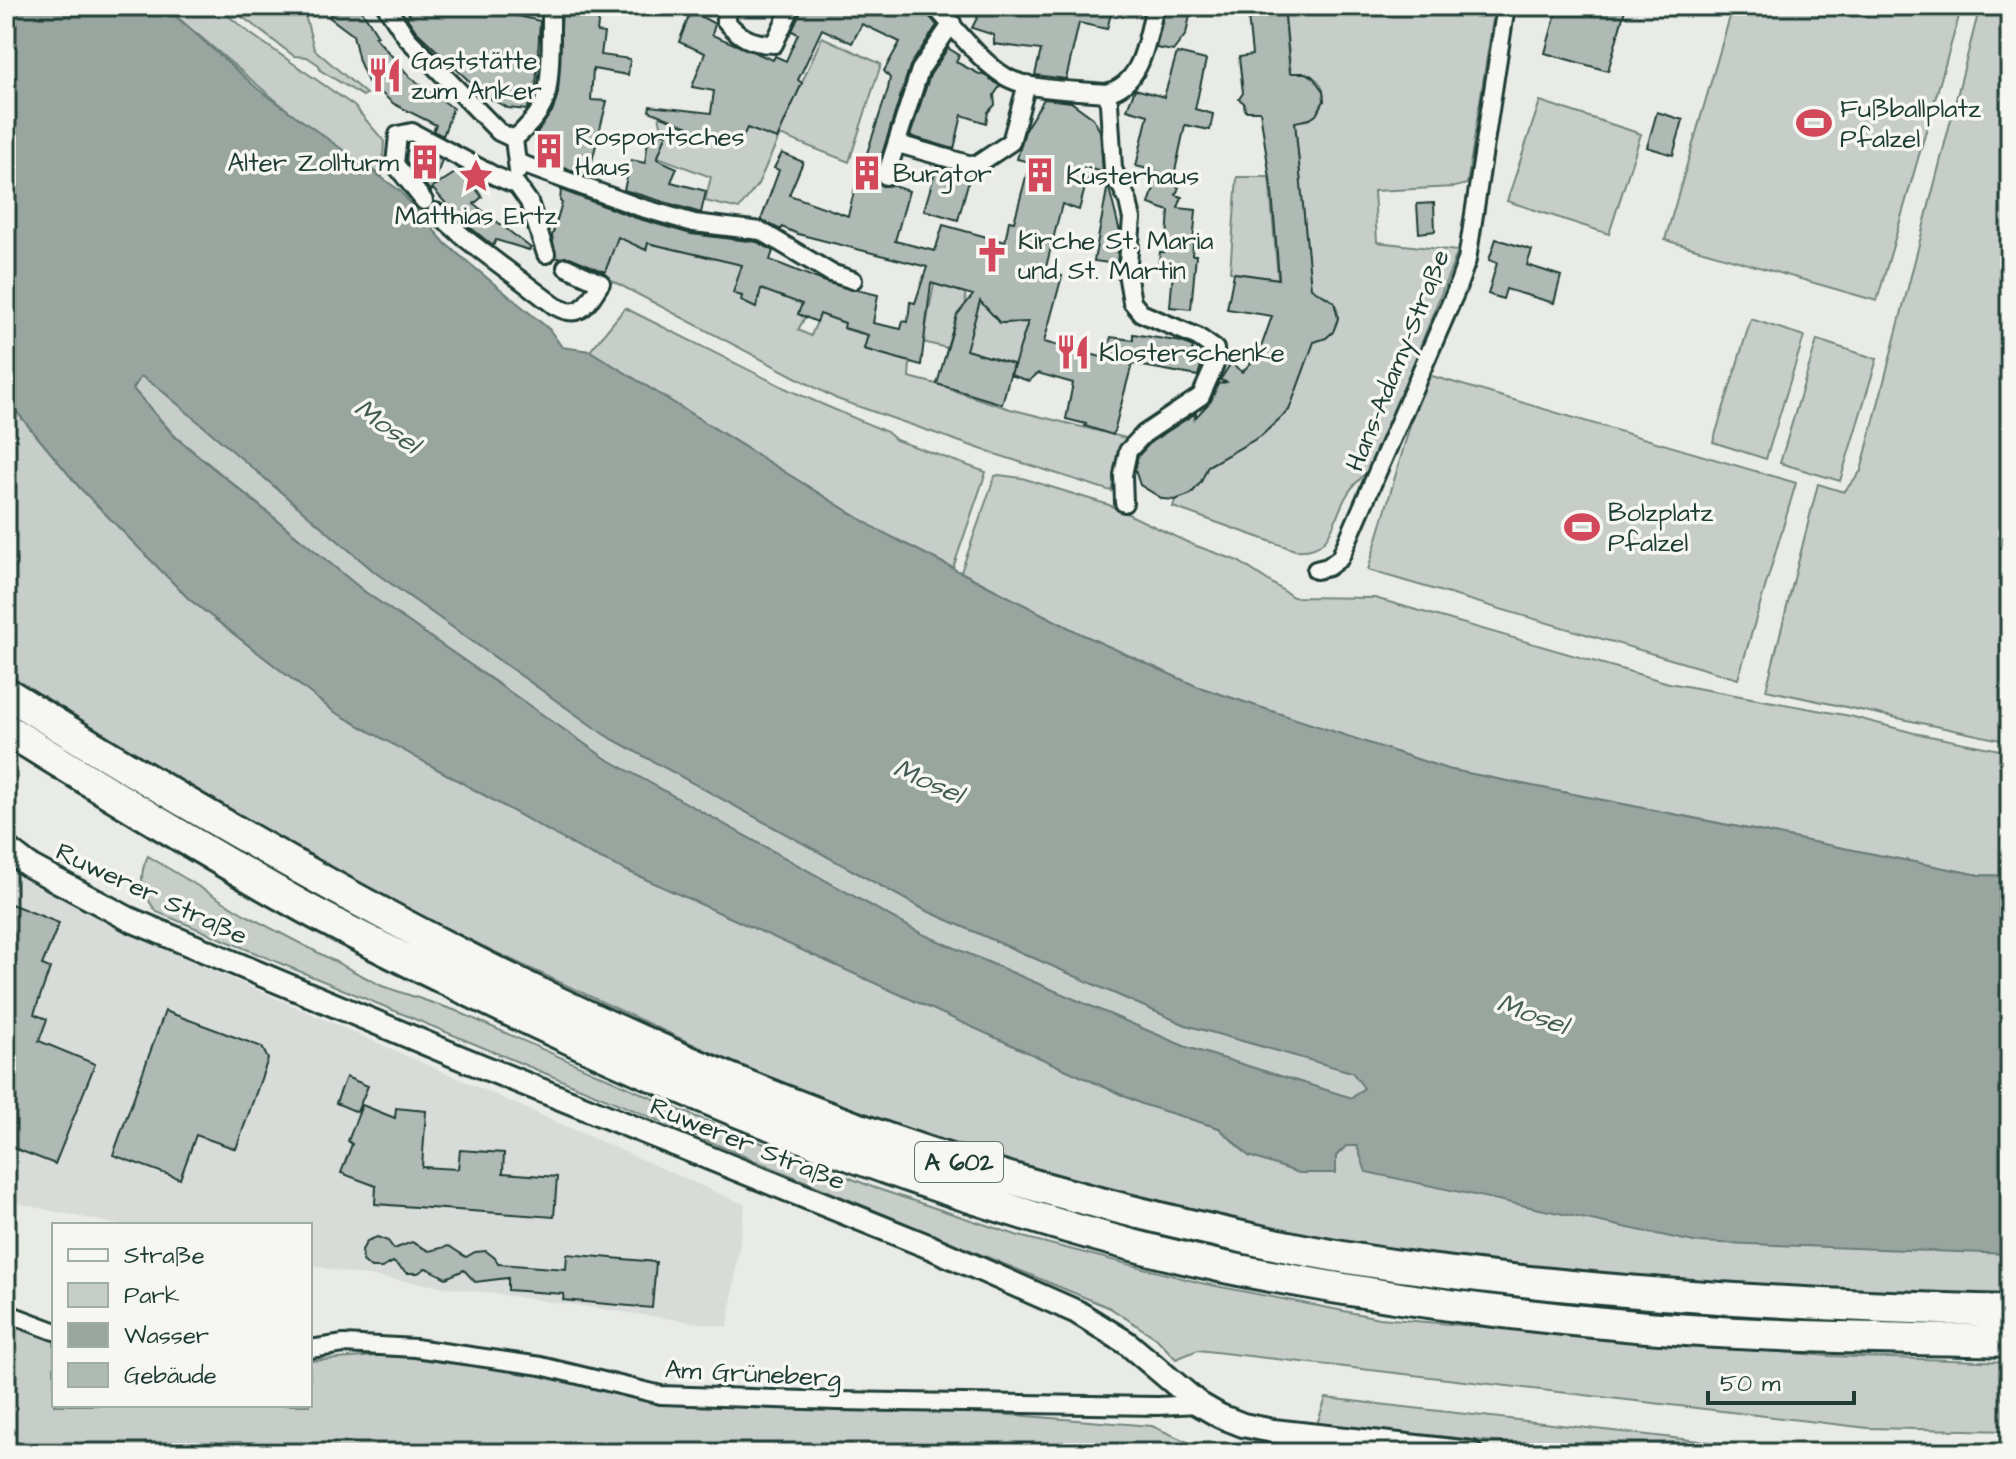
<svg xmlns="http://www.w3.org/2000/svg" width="2016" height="1459" font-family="'Architects Daughter',sans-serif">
  <rect width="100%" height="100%" fill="#e9ebe7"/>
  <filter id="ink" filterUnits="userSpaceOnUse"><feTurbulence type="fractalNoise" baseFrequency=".0125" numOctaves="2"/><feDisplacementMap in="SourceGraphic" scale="16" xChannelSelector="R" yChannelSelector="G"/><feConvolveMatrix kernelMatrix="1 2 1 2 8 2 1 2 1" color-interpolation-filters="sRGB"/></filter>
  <g filter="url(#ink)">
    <path fill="#d8dcd8" d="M6 864 108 924 745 1205 728 1327 354 1274 310 1265V1225H119L6 1201Z"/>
    <path fill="#c7cec9" stroke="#73867e" stroke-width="2" d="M164 6H216L251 34 354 106 384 141 382 176 312 131Z
      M228 6 303 7 314 49 366 94 363 96 320 70 319 65 307 57 294 56Z
      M1284 6H1495L1467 184 1455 187 1374 191 1377 242 1458 251 1375 460C1368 474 1354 482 1347 495 1332 519 1334 554 1295 550L1173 507 1175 500 1191 494 1197 487 1207 467 1261 436 1289 410 1314 341C1347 335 1346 292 1311 294L1295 121C1339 118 1328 65 1291 74Z
      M1733 6H1962L1877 301 1665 240Z
      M1980 6H2010V742L1766 690 1818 484 1844 492 1861 471Z
      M822 37 881 64 849 162 780 135 758 184 739 209 705 201 711 177 658 157 664 140 659 115 738 146 747 128 777 139Z
      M1540 101 1641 134 1609 234 1507 201Z
      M1237 177H1269L1278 279 1230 272Z
      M610 233 646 249 648 243 744 265 733 293 742 296 756 307 761 289 802 304 798 314 805 317 798 330 811 336 820 314 845 323V329L863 334 866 330 869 331 864 349 910 362 909 377 952 388 951 390 1010 409 1126 438 1111 491 995 454 837 399 603 276 610 259Z
      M934 284 965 293 966 304 983 302C1006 328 999 330 1031 311L1015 366 966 350 955 323 947 348 923 342Z
      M625 308 789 390 887 432 896 440 986 472 953 568 878 530 590 351Z
      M1751 319 1804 336 1766 459 1713 442Z
      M1817 340 1877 359 1840 481 1780 463Z
      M1425 374 1796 483 1738 679 1368 570Z
      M141 376 160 389 376 573 605 735 925 910 1186 1025 1352 1072 1365 1087 1352 1098 1186 1047 922 934 605 758 365 592 175 436 133 389Z
      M6 399 80 488 189 599 333 711 590 854 1142 1104 1219 1128 1249 1156 1335 1173 1336 1156 1346 1146H1357L1906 1248 2010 1254V1295L1747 1286 1606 1275 1377 1247 1232 1220 1056 1176 917 1132 759 1075 495 952 346 880 100 737 6 675Z
      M999 475 1022 478 1109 505 1191 544 1238 561 1293 597 1375 598 1669 683 1850 716 1914 733 2010 752V876L1979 875 1447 769 1196 686 1079 633 961 572 995 476Z
      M148 856 244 914 382 986 454 1010 679 1110 875 1188 1019 1236 1201 1283 1379 1318 1829 1356 2010 1362V1431L1868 1428 1198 1350 1176 1359 1156 1338 1110 1308 157 912C142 894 137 877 148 856Z
      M6 1316 54 1334V1405H310V1361L419 1353 658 1387 1152 1426 1212 1453H6Z
      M1326 1398 1787 1451 1811 1453H1602L1317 1424Z"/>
    <path fill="#99a6a0" stroke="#687c75" stroke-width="2" fill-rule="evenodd" d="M6 6H164L258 89 399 190 446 244 549 329 562 347 590 351 878 530 1079 633 1196 686 1447 769 1979 875 2010 876V1254L1694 1242 1366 1172 1357 1146H1346L1336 1156V1173H1299L1249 1156 1219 1128 1142 1104 590 854 333 711 189 599 80 488 6 399ZM141 376 160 389 376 573 605 735 925 910 1186 1025 1352 1072 1364 1088 1352 1098 1186 1047 922 934 605 758 365 592 175 437 133 389Z"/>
    <path fill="#b0bab5" stroke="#1f3d34" stroke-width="2" d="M338 6H359L378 36 375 37 410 77 453 108 443 136 433 131 436 125 394 104 368 82 359 61 353 35 329 17Z
      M403 6H504L514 10V15L540 21 536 89 527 110 508 108 485 96 416 31 407 18 410 15Z
      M562 6H585L584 10 599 14 597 32 604 33 601 55 630 59 628 75 593 69 591 100 607 101 588 177 546 161 551 155 535 141 538 131 553 110 558 93Z
      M803 6H920L937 25 910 66 876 173V179L882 186 891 185 909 191 895 241 935 251 943 225 1005 242 1009 221 1014 222 1030 162 1017 159 1026 128 1044 99 1071 102 1093 118 1100 131 1103 172 1090 169 1079 210 1062 204 1045 271 1062 276 1044 342 1105 358 1111 337 1133 340V334L1182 342 1193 347 1192 351 1204 355 1198 376 1132 364 1113 435 1085 426 1086 424 1066 419 1073 383 1038 373 1029 381 1011 375 1028 322 1000 323 980 301 966 350 1013 364 1002 404 937 384 957 315 973 295 931 283 921 365 864 349 868 335 844 328 845 323 820 314 817 322 798 314 802 304 761 289 756 308 741 301 742 296 733 293 742 265 648 243 646 250 618 237 605 272 570 257 556 258 552 236 562 203 560 201 561 190 636 218 691 234 757 242 773 251 770 260 828 283 878 295 873 323 901 329 903 321 908 322 910 302 915 303 927 267 798 234 782 227 781 230 761 220 779 170 774 168 782 153 803 162 789 195 848 216 862 159H865L888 89 890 78 884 71 900 42 862 24 852 43 822 29 798 80 802 83 777 139 747 128 738 147 649 111 650 106 711 113 714 91 692 87 705 53 679 42 691 11 715 24 712 35 773 60 775 56 786 61 798 34 792 31Z
      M983 6H1113L1107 29 1079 23 1066 79 1035 75 1041 50 994 44V35L972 28Z
      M1166 6H1192L1186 34 1173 51 1156 48Z
      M1247 6H1284L1290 73H1305L1312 76 1323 91 1324 101 1316 115 1310 119 1295 122 1311 288 1334 302 1338 318 1333 332 1326 338 1314 342 1289 410 1261 436 1208 466 1201 482 1191 494 1175 500 1163 499 1140 485 1135 470 1138 456 1151 442 1196 413 1195 418 1211 401 1218 384 1226 382 1220 380 1231 363 1242 372 1258 356 1272 316 1227 309 1234 273 1279 279 1272 192 1260 111H1245L1244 103 1239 99 1243 93 1239 57 1252 55Z
      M1558 6H1626L1608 71 1545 53Z
      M948 48 959 55 956 62 981 75 982 73 1000 86 994 95 995 105 988 112 986 123 962 115 954 149 910 136 930 75Z
      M1177 53 1206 60 1195 109 1213 114 1210 130 1185 125 1172 185 1179 187 1176 195 1182 197 1178 208 1196 210 1192 255H1196L1191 309 1170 307 1173 272 1158 270 1160 252H1166L1169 211 1149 204 1159 172 1136 166 1148 115 1127 109 1135 89 1164 97Z
      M1657 112 1683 120 1673 155 1647 147Z
      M649 132 667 133 657 159 677 168 671 182 706 191 701 213 624 190 631 160 645 163Z
      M415 147 442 160 433 187 460 170 464 172 482 197 474 204 531 248 529 250 496 240 493 246 460 219 432 188 431 192 406 161 407 151Z
      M937 166 970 176 958 220 924 210Z
      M1108 184 1120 232 1117 264 1094 261Z
      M1434 203 1435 231 1419 233 1417 204Z
      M1496 239 1532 250 1527 265 1561 276 1554 303 1506 289 1503 299 1488 294 1497 263 1489 260Z
      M6 902 59 923 42 965 50 968 34 1014 47 1019 39 1041 95 1064 55 1164 6 1145Z
      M165 1011 262 1047 268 1059 236 1149 196 1135 180 1179 113 1155Z
      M346 1077 368 1086 357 1112 336 1103Z
      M362 1105 395 1118 396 1108 426 1111 422 1167 458 1169 460 1150 504 1153 503 1173 557 1177 554 1217 375 1204 376 1186 341 1173 352 1144 348 1141Z
      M377 1237 388 1241 394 1249 412 1242 429 1251 449 1246 466 1257 475 1252 486 1251 495 1258 498 1264 566 1269 567 1254 656 1262 652 1308 563 1300 564 1294 508 1290V1278L475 1282 464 1270 446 1278 426 1268 418 1273H407L393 1262 382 1268H371L363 1261 362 1250 367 1241Z"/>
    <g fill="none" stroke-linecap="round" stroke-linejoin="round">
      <g stroke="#1f3d34" stroke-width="22">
        <path id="street" d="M386 6 407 38 499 132 514 139 518 171
          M731 6 725 20C739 37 751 44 774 44L792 6
          M934 6C957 29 978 60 1006 77 1030 91 1077 90 1105 93 1143 86 1147 38 1155 6
          M1105 93 1109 103 1113 169 1128 201 1132 219 1127 273 1132 302 1141 313 1198 337 1215 349 1216 362 1201 396 1144 434 1128 451 1123 475 1124 503
          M514 139C525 130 540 114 545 100 552 81 551 27 551 6
          M898 144 975 166 1011 142 1027 84
          M519 163 639 207 694 223 761 231 831 273 853 280
          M886 176 920 70 952 23
          M424 201 395 164 398 135 412 132 495 176 517 185 529 202 546 254
          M436 212 466 239 555 306C582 321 587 303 601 283L566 267
          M1316 570 1328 567 1340 558 1456 291 1467 260 1506 6
          M6 1313 54 1331
          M310 1349 344 1344 415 1348 541 1366 661 1395 836 1401 1158 1406 1199 1404"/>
      </g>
      <g stroke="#1f3d34" stroke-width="28">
        <path id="secondary" d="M6 848 28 865 129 919 461 1058 930 1247 1077 1312 1127 1343 1199 1404 1220 1416 1243 1425 1273 1431 1471 1453"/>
      </g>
      <g stroke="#1f3d34" stroke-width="36">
        <path id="highway" d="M6 693C287 869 578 1032 893 1141 1014 1183 1139 1215 1265 1242 1355 1262 1448 1273 1540 1283 1696 1299 1853 1307 2010 1311
          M6 729C103 789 200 849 300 905 365 941 433 973 501 1006 649 1077 799 1140 955 1192 1049 1223 1147 1252 1244 1271 1374 1296 1505 1315 1636 1326 1760 1337 1885 1338 2010 1341"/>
      </g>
      <use href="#street" stroke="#f6f6f2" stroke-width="16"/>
      <use href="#secondary" stroke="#f6f6f2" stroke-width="22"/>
      <use href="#highway" stroke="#f6f6f2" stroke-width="30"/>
    </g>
  </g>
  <defs>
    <g id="restaurant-bare" transform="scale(2.76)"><path d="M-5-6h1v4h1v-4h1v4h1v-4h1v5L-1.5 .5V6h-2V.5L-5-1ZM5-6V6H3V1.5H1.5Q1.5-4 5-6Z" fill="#d1495b" stroke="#f6f6f2" stroke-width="2.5" paint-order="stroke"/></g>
    <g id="stadium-bare" transform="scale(2.76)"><path d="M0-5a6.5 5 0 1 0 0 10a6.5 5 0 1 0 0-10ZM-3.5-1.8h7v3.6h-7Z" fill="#d1495b" stroke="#f6f6f2" stroke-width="2.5" paint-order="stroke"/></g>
    <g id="building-bare" transform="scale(2.76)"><path d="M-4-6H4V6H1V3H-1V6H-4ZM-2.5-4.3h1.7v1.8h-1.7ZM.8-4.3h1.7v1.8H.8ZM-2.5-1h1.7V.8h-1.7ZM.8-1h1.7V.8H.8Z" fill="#d1495b" stroke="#f6f6f2" stroke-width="2.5" paint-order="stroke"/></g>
    <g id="sight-bare" transform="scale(2.76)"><path d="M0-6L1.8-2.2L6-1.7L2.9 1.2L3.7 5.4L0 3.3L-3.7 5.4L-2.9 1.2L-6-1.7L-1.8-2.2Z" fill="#d1495b" stroke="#f6f6f2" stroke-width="2.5" paint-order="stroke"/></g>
    <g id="church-bare" transform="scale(2.76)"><path d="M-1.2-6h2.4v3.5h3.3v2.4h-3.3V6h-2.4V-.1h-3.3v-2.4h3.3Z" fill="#d1495b" stroke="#f6f6f2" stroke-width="2.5" paint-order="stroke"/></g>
  </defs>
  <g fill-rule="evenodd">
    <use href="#restaurant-bare" x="385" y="75"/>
    <use href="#stadium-bare" x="1814" y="123"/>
    <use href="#building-bare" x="549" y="151"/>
    <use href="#building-bare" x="425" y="162"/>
    <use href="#building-bare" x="867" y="173"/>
    <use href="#building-bare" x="1040" y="175"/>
    <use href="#sight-bare" x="476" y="176"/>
    <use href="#church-bare" x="992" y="255"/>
    <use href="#restaurant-bare" x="1073" y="352"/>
    <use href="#stadium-bare" x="1582" y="527"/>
  </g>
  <g text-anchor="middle" stroke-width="7" stroke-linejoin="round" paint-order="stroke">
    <rect fill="#f6f6f2" stroke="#60746d" stroke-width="2" x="915" y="1142" width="88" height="40" rx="6"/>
    <g font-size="24" font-weight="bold" fill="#1f3d34">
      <text x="959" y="1170">A 602</text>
    </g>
    <g font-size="26" fill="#1f3d34" stroke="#f6f6f2" text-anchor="start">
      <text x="411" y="69">Gaststätte<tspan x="411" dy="30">zum Anker</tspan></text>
      <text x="1840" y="117">Fußballplatz<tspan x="1840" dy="30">Pfalzel</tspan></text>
      <text x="575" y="145">Rosportsches<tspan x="575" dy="30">Haus</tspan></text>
      <text x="399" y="171" text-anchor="end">Alter Zollturm</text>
      <text x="893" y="182">Burgtor</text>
      <text x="1066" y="184">Küsterhaus</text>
      <text x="476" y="224" text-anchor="middle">Matthias Ertz</text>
      <text x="1018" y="249">Kirche St. Maria<tspan x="1018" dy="30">und St. Martin</tspan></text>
      <text x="1099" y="361">Klosterschenke</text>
      <text x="1608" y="521">Bolzplatz<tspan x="1608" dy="30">Pfalzel</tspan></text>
    </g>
    <g font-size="26" fill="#1f3d34" stroke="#f6f6f2">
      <text transform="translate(1397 360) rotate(-68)" y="9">Hans-Adamy-Straße</text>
      <text transform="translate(152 893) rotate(25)" y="9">Ruwerer Straße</text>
      <text transform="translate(748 1143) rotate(22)" y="9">Ruwerer Straße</text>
      <text transform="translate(753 1373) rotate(3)" y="9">Am Grüneberg</text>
    </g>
    <g font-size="28" font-style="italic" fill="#445c54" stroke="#f6f6f2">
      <text transform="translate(388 425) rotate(36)" y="10">Mosel</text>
      <text transform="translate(929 780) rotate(24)" y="10">Mosel</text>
      <text transform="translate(1533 1013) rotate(20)" y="10">Mosel</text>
    </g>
  </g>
  <rect width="2016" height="1459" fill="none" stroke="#f6f6f2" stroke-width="32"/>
  <rect x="16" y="16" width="1984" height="1427" fill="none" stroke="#1f3d34" stroke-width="3" filter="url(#ink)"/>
  <rect x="52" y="1223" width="260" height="184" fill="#f6f6f2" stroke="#a0aca6" stroke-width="2"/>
  <rect x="68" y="1249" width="40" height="12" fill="#f6f6f2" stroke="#a0aca6" stroke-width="2"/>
  <text x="124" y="1263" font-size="24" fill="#1f3d34">Straße</text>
  <rect x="68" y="1283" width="40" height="24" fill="#c7cec9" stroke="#a0aca6" stroke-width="2"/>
  <text x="124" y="1303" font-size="24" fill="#1f3d34">Park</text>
  <rect x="68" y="1323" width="40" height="24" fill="#99a6a0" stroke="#a0aca6" stroke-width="2"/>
  <text x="124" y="1343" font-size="24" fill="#1f3d34">Wasser</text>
  <rect x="68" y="1363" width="40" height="24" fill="#b0bab5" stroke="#a0aca6" stroke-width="2"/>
  <text x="124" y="1383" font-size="24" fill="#1f3d34">Gebäude</text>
  <path d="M1708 1391v12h146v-12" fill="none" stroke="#1f3d34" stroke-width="4"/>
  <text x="1720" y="1391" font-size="24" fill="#1f3d34" stroke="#f6f6f2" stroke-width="6" paint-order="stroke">50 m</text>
</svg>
